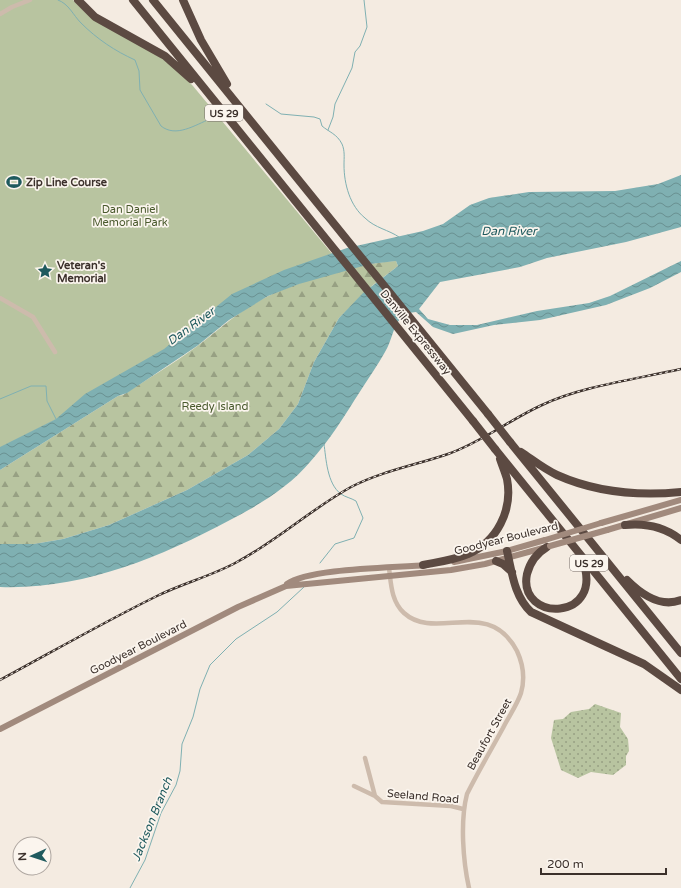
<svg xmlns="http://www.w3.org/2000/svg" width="681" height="888" font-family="'Varela Round',sans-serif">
  <defs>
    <pattern id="grass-dots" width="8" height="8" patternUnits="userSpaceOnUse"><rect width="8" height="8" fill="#b8c4a0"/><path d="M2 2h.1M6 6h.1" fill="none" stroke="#97a083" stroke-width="1.8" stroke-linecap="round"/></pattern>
    <pattern id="forest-firs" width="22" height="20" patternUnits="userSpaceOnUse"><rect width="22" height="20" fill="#b8c4a0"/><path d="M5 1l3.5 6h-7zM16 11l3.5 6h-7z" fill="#97a083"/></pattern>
    <pattern id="water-waves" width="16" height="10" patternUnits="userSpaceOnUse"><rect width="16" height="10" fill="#7fb0b2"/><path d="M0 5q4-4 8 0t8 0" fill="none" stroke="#699091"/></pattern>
  </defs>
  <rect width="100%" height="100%" fill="#f4ebe1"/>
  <path fill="url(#grass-dots)" d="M595 704 621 713 620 727 628 739 629 751 626 756V765L613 775 591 772 578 778 561 770 551 738 554 720 563 719 571 712 589 709Z"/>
  <path fill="url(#forest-firs)" d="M396 261 398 266 373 285 339 318 314 362 298 404 279 429 248 455 187 490 109 525 63 539 34 544H0V470L118 396 123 395C147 379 173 364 196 347 215 333 232 317 252 305 286 284 356 263 396 261Z"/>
  <path fill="#b8c4a0" d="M0 0H73C93 23 119 33 145 48 163 58 179 71 193 86L333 255 174 345 57 419 0 448Z"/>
  <path fill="url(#water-waves)" d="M681 175V227L626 242 547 258 520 267 440 282 419 309 428 319 450 325H477L537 311 589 303 610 296 681 261V272L650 288 606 305 540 320 494 325 453 334 433 327 416 312C411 312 404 315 400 319 392 329 392 341 385 352 378 365 369 377 361 390 345 415 330 440 310 462 289 487 259 505 230 520 159 558 81 590 0 587V544H34L63 539 109 525 187 490 248 455 279 429 298 404 314 362 339 318 363 293 398 266 396 261 370 264 299 284 268 296 229 320 197 346 127 393 118 396 0 470V447L56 419 85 394 164 349 232 294 284 270 347 248 423 231 443 224 470 205 489 198 529 192 615 191 658 184Z"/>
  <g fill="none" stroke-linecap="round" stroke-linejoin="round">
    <path stroke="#7fb0b2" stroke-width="1" d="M58 0C69 4 73 15 81 23 97 39 115 51 135 60L139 71 140 90 161 126C176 138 195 125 210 119
      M266 104 281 114 314 117 320 119 322 126C329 132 337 134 342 144 345 151 344 157 344 165 344 184 350 206 365 218 375 228 389 230 399 237
      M328 130 333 117 335 104 352 68 355 52 360 46 367 27 364 0
      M0 399 31 386H46L47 401 56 419
      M320 563 335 544 354 538 363 518 356 501C351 498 345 497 341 494 327 484 326 458 324 444
      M130 888 145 860 161 813 176 785 180 771 182 744 193 717 200 689 210 665 236 639 277 612 304 587"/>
    <path stroke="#cdbbac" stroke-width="4.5" d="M0 14 12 7 30 0
      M0 298 33 317 55 352
      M389 568C391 583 391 601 404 613 436 642 488 596 517 651 523 664 525 679 521 693 517 705 509 716 503 728 491 750 478 772 467 794 460 821 463 861 469 888
      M365 758 375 796
      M354 786 375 796 382 802 451 806 463 809"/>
    <path stroke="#a18a7d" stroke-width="6" d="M601 523 681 500
      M607 530 681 508
      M454 562 507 551 545 540
      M287 584C309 568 396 568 427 565
      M0 729 238 607 286 586 451 570 485 564 543 548"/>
    <path stroke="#5c4a42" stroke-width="8" d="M78 0 95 17 165 56 191 79
      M133 0 473 421
      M153 0 488 414
      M183 0 201 40 227 84
      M510 442 681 653
      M495 449 681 679
      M521 452C533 460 544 469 557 475 595 492 640 496 681 492
      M625 525C645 523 665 527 681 540
      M547 547C537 553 530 562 527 574 517 623 607 622 582 559
      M507 551C512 572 514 596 531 612L644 664 681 690
      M496 561 503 564 512 572
      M423 565C438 562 454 560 468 554 497 542 513 510 507 479 505 472 502 465 500 459
      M627 580C641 594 661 608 681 600"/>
    <g stroke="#3b302b" stroke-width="2.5">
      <path id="rail" d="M0 680C52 652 104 622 157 596 183 583 212 576 237 562 277 541 311 509 351 487 382 471 416 465 448 454 482 442 509 420 542 405 582 386 637 379 681 369"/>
    </g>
    <use href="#rail" stroke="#fbf5ee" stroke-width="1" stroke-dasharray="3" stroke-linecap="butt"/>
    <path stroke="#a18a7d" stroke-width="6" d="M545 540 601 523
      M550 546 607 530"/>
    <path stroke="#5c4a42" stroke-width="8" d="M488 414 510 442
      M473 421 495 449"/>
  </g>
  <defs>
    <g id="stadium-bare" transform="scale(1.2)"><path d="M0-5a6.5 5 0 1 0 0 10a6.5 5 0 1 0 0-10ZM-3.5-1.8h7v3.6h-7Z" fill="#1f5a5e" stroke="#fbf5ee" stroke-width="2.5" paint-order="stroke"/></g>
    <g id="sight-bare" transform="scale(1.2)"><path d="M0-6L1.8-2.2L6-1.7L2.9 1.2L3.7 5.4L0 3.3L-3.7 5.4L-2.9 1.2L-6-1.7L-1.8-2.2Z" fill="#1f5a5e" stroke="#fbf5ee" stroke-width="2.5" paint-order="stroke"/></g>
  </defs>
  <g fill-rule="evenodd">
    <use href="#stadium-bare" x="14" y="182"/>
    <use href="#sight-bare" x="45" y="271"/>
  </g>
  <g text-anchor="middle" stroke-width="3.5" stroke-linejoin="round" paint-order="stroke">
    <g fill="#fbf5ee" stroke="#756b66" stroke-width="1">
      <rect x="205" y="105" width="38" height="16" rx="3"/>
      <rect x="570" y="555" width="38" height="16" rx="3"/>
    </g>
    <g font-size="10" font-weight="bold" fill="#3b302b">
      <text x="224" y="117">US 29</text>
      <text x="589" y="567">US 29</text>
    </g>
    <g font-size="11" font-weight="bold" fill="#3b302b" stroke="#fbf5ee" text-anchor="start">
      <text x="26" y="186">Zip Line Course</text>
      <text x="57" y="269">Veteran's<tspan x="57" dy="13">Memorial</tspan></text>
    </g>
    <g font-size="11" fill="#4a5a2e" stroke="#fbf5ee">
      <text x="130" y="213">Dan Daniel<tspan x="130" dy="13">Memorial Park</tspan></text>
      <text x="215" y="410">Reedy Island</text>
    </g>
    <g font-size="11" fill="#3b302b" stroke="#fbf5ee">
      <text transform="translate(416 332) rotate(51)" y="4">Danville Expressway</text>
      <text transform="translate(506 538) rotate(-14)" y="4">Goodyear Boulevard</text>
      <text transform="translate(138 647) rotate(-27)" y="4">Goodyear Boulevard</text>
      <text transform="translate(489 734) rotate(-61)" y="4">Beaufort Street</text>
      <text transform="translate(423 796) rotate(5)" y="4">Seeland Road</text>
    </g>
    <g font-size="12" font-style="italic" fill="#1f5a5e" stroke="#fbf5ee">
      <text x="509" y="235">Dan River</text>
      <text transform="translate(191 326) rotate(-36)" y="4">Dan River</text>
      <text transform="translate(152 819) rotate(-68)" y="4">Jackson Branch</text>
    </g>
  </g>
  <g transform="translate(32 856) rotate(267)"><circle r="19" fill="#fbf5ee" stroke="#aea6a0"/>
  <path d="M0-3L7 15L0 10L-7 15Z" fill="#1f5a5e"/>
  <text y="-6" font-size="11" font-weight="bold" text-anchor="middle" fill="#3b302b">N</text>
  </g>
  <path d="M541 868v6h125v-6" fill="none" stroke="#3b302b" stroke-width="2"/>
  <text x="547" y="868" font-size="12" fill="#3b302b" stroke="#fbf5ee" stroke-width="3" paint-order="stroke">200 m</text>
</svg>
